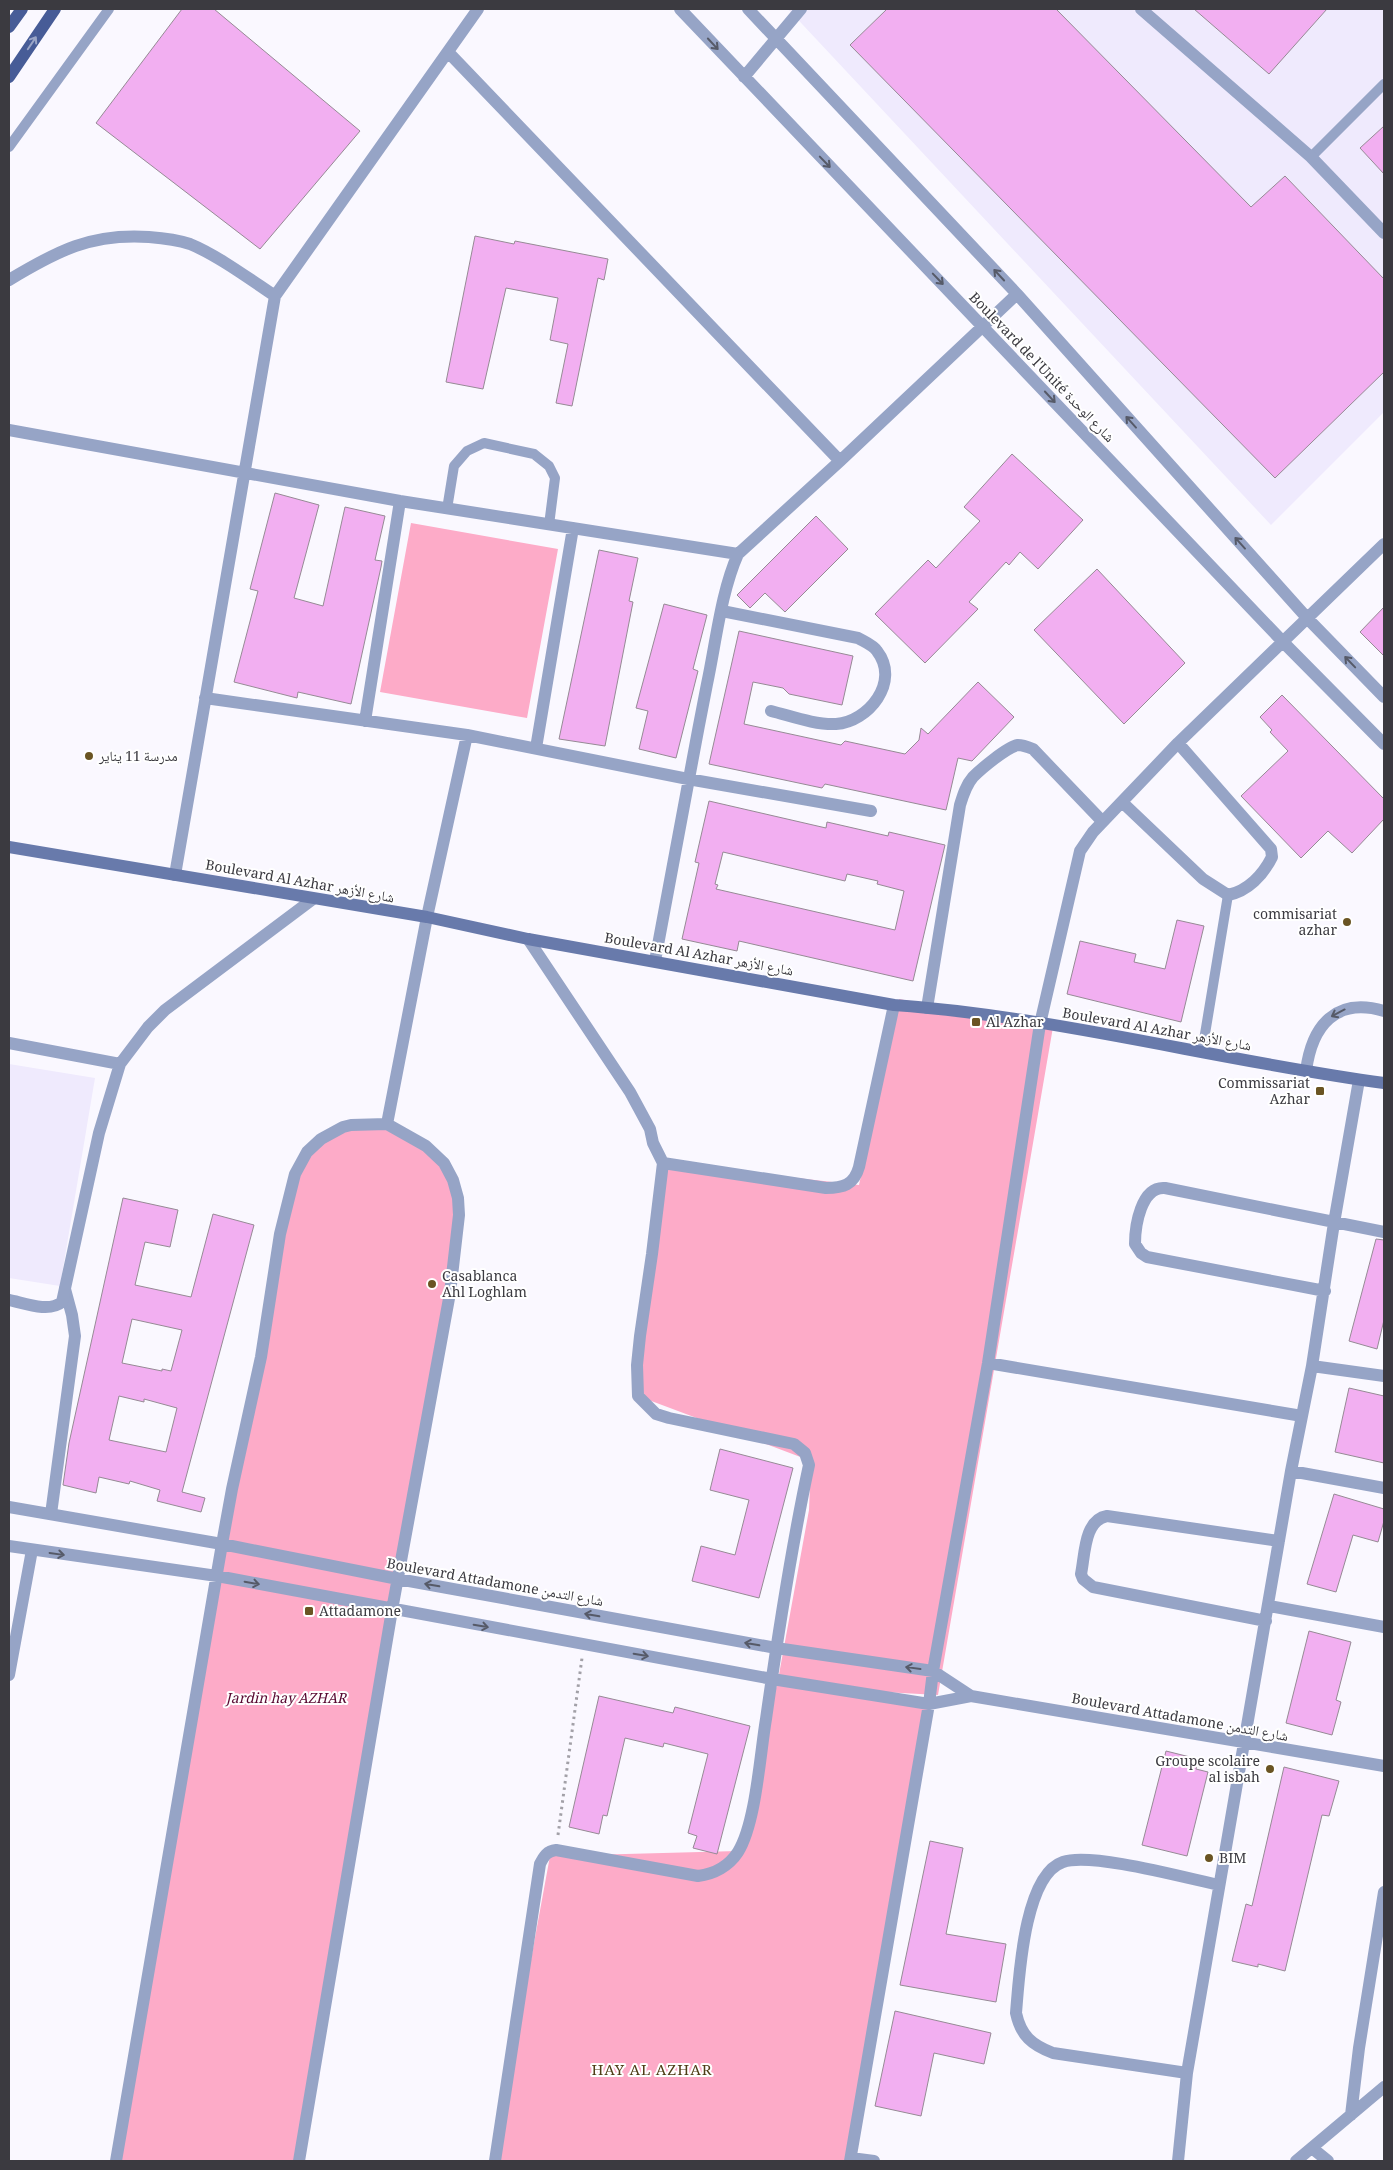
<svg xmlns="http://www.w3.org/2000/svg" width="1393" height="2170" font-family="Georgia,'Noto Naskh Arabic',serif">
  <rect width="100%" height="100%" fill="#faf8ff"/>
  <path fill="#efeafd" d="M788 9H1384V412L1271 525Z
    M9 1064 95 1078 60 1286 9 1278Z"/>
  <path fill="#fdabc8" d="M411 523 558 549 527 718 380 692Z
    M899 999 1053 1027 938 1695 848 1690 929 1704 854 2161H494L550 1856 738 1851 778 1680 809 1510 811 1461 638 1396 663 1163 859 1185Z
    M390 1121 432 1146 456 1193 455 1238 298 2161H121L287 1187 313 1147 349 1128Z"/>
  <path fill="#f2aff1" stroke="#968a95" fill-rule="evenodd" d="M182 9H214L360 131 260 249 96 123Z
    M887 9H1056L1251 207 1285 176 1384 279V372L1275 478 850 45Z
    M1194 9H1327L1269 74Z
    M1384 126V174L1360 148Z
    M475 236 514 244 515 241 608 259 604 280 598 278 572 406 556 403 568 344 550 340 558 298 506 288 483 389 446 382Z
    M1012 454 1083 520 1038 569 1020 552 1009 565 1006 562 969 602 978 609 925 663 875 614 928 560 936 568 980 521 964 507Z
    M275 493 319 505 294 598 323 606 345 507 385 516 375 560 382 561 381 567 351 704 298 692 297 698 234 682 258 591 250 589Z
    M816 516 848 549 785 612 765 593 750 608 737 595Z
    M599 550 638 558 629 601 633 602 605 746 559 739Z
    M1097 569 1185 663 1124 724 1034 630Z
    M664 604 707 615 693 669 698 671 676 758 639 749 648 711 636 708Z
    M1384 607V656L1360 632Z
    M739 631 853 656 842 705 789 694 783 688 753 682 744 724 841 745 845 741 905 754 919 740 921 728 928 734 978 682 1014 717 972 761 958 758 946 810 825 784 822 788 709 764Z
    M1282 695 1384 799V819L1352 853 1328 831 1301 858 1241 796 1288 751 1270 732 1272 730 1260 717Z
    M709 801 826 828 827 822 888 836 889 832 945 845 913 981 739 941 737 951 682 939 699 863 695 862ZM723 852 845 881 847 874 878 881 877 884 904 891 895 930 716 889 718 885 715 884Z
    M1177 920 1204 926 1181 1022 1067 994 1080 941 1136 954 1134 962 1165 969Z
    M123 1198 178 1210 170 1247 145 1242 135 1285 191 1297 213 1214 254 1225 182 1492 205 1498 201 1512 157 1501 160 1490 130 1481 129 1484 99 1477 96 1493 63 1485 69 1443ZM132 1319 182 1330 171 1371 162 1369V1371L122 1363ZM119 1396 144 1402V1399L177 1408 166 1452 109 1440Z
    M1376 1239 1384 1240V1320L1377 1349 1349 1341Z
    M1349 1388 1384 1396V1463L1335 1452Z
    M720 1449 793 1468 759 1598 692 1581 701 1546 735 1555 749 1500 710 1490Z
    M1334 1494 1384 1509V1521L1378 1542 1353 1535 1336 1592 1307 1584Z
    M1309 1631 1351 1642 1336 1700 1341 1702 1332 1735 1286 1723Z
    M599 1696 673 1713 675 1707 750 1726 717 1854 693 1848 697 1836 688 1833 708 1754 664 1743 663 1747 625 1738 607 1816 603 1815 599 1834 569 1827Z
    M1166 1751 1198 1759 1196 1769 1208 1772 1187 1856 1142 1845Z
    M1284 1767 1339 1781 1329 1816 1322 1815 1285 1971 1258 1964V1967L1232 1961 1246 1904 1252 1906Z
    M930 1841 963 1848 946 1934 1006 1944 996 2002 900 1985Z
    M895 2011 991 2033 984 2064 934 2053 921 2116 875 2106Z"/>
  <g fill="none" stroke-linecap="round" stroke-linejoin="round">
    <path stroke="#a2a0a7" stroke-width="3" stroke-dasharray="2.5 4" stroke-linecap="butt" d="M558 1835 582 1658"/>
    <path stroke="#96a4c6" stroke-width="10" d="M9 147 109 9
      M1311 157 1384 84
      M447 509 454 466 467 451 484 443 534 454 549 466 555 478 549 525
      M1202 1052 1228 895"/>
    <path stroke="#96a4c6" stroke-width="12" d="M927 1008 960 805C963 795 966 785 973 777 981 769 1007 747 1018 745 1023 745 1028 747 1033 749L1102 821
      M51 1514 75 1336 72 1315 65 1289
      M9 1675 32 1550"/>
    <path stroke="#96a4c6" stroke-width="12" d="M680 9 1284 643 1384 744
      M748 9 1017 294 1308 619 1384 697
      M1141 9 1311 157 1384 233
      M448 52 840 461
      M744 77 801 9
      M9 280C57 251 91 233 149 237 162 238 178 240 190 244 217 255 251 280 275 296
      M9 430 400 501 738 554
      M722 611 858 638C865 642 873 645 877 651 901 682 868 722 836 724 815 725 791 716 771 711
      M205 698 467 735 688 779 871 811
      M365 721 400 501
      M536 748 573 528
      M1122 802 1203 879 1228 895C1248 891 1263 875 1272 857L1271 849 1178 743
      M175 875 275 296 478 9
      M655 961C672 868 689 776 707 684 716 642 721 592 738 554L840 461 1017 294
      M9 1043 120 1064
      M1306 1071C1312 1025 1336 997 1384 1011
      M387 1124 427 917 467 735
      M663 1163 826 1188C843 1188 854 1185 859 1167L894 1005
      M1325 1291 1147 1257 1141 1253 1135 1244C1135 1226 1141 1186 1165 1188L1384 1232
      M9 1300C24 1303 49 1313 62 1302L99 1133 120 1064 148 1027 165 1010 313 899
      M988 1363 1302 1416
      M1312 1366 1384 1376
      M1291 1471 1384 1488
      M9 1507 222 1544 398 1579 776 1648 933 1671 971 1696
      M9 1546 217 1576 772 1679 929 1704 971 1696 1384 1766
      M1269 1606 1384 1627
      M1266 1621 1093 1587 1083 1579 1081 1574C1085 1555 1084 1520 1107 1516L1279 1541
      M1187 2073 1053 2053C1032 2045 1021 2036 1016 2013 1019 1978 1024 1875 1063 1862 1091 1852 1186 1878 1219 1885
      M1351 2115 1359 2048 1384 1892
      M1312 2148 1328 2161
      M851 2158 874 2161
      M116 2161 222 1544 232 1489 261 1357 280 1234 295 1174 307 1152 321 1139 343 1127 351 1125 387 1124 426 1146 444 1163 453 1180 458 1198 459 1215 450 1293 392 1610 299 2161
      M495 2161 540 1864C544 1856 547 1851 556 1850L698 1876C714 1874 729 1866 738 1852 756 1823 760 1754 766 1719 778 1634 791 1549 809 1465L805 1453 794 1444 669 1418 656 1414 638 1396 637 1365 640 1336 652 1254 663 1163 653 1143 650 1129 630 1092 528 939
      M850 2161 929 1704 933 1671 988 1363 1040 1024 1080 851 1093 832 1178 743 1384 544
      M1178 2161 1187 2073 1291 1471 1312 1366 1334 1223 1359 1080
      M1296 2161 1384 2087"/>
    <path stroke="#687aab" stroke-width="12" d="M9 847 427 917 528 939 894 1005C1059 1017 1220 1061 1384 1083"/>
    <path stroke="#475c97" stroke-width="12" d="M9 27 22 9
      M9 77 55 9"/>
  </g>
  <defs><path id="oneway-shaft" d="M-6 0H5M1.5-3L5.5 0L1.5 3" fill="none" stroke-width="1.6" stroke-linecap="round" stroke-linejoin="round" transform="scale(1.25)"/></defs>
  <use stroke="#9aa5c6" href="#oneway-shaft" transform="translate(32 43) rotate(-56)"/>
  <g stroke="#565a68">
    <use href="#oneway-shaft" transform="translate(713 44) rotate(47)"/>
    <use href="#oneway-shaft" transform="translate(825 162) rotate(46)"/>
    <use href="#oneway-shaft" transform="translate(999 275) rotate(-133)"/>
    <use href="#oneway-shaft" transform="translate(938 279) rotate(46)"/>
    <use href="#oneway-shaft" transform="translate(1050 397) rotate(47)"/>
    <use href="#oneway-shaft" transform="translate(1131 422) rotate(-132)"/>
    <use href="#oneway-shaft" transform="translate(1240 543) rotate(-132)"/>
    <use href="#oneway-shaft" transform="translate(1350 662) rotate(-134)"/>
    <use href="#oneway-shaft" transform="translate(1338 1013) rotate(152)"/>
    <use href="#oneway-shaft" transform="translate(57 1554) rotate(8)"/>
    <use href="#oneway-shaft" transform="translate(252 1583) rotate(10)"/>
    <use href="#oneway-shaft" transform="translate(432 1585) rotate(-170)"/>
    <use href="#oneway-shaft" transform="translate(592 1615) rotate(-170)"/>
    <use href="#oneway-shaft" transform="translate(481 1626) rotate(10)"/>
    <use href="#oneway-shaft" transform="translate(752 1644) rotate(-170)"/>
    <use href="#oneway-shaft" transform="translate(641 1655) rotate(10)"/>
    <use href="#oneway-shaft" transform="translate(913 1668) rotate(-172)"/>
  </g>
  <g fill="#6a5423" stroke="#fff" stroke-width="2">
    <circle cx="89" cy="756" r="5"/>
    <circle cx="1347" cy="922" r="5"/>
    <rect x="971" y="1017" width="10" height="10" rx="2.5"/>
    <rect x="1315" y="1086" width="10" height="10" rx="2.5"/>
    <circle cx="432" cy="1284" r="5"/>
    <rect x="304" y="1606" width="10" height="10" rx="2.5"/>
    <circle cx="1270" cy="1769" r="5"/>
    <circle cx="1209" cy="1858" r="5"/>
  </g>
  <g text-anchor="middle" stroke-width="4" stroke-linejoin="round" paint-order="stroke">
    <g font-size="14" fill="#3b3a40" stroke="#fff">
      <text transform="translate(1042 367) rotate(46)" y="5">Boulevard de l'Unité شارع الوحدة</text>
      <text transform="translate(300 881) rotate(10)" y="5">Boulevard Al Azhar شارع الأزهر</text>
      <text transform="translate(699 954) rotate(10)" y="5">Boulevard Al Azhar شارع الأزهر</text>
      <text transform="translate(1157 1029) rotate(10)" y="5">Boulevard Al Azhar شارع الأزهر</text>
      <text transform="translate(495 1582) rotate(10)" y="5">Boulevard Attadamone شارع التدمن</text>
      <text transform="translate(1180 1717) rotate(10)" y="5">Boulevard Attadamone شارع التدمن</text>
    </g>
    <g font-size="14" fill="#3b3a40" stroke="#fff" text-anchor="start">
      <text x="99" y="761">مدرسة 11 يناير</text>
      <text x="1337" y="919" text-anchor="end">commisariat<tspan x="1337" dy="16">azhar</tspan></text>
      <text x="986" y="1027">Al Azhar</text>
      <text x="1310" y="1088" text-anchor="end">Commissariat<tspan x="1310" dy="16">Azhar</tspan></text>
      <text x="442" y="1281">Casablanca<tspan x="442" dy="16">Ahl Loghlam</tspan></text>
      <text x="319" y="1616">Attadamone</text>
      <text x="1260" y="1766" text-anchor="end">Groupe scolaire<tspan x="1260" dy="16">al isbah</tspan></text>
      <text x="1219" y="1863">BIM</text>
    </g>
    <g font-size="14" font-style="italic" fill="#580831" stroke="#fff">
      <text x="286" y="1703">Jardin hay AZHAR</text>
    </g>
    <g font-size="15" letter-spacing="1" fill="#4e3d16" stroke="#fff">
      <text x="652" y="2075">HAY AL AZHAR</text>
    </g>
  </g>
  <rect width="1393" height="2170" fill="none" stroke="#3b3a40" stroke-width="20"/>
</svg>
